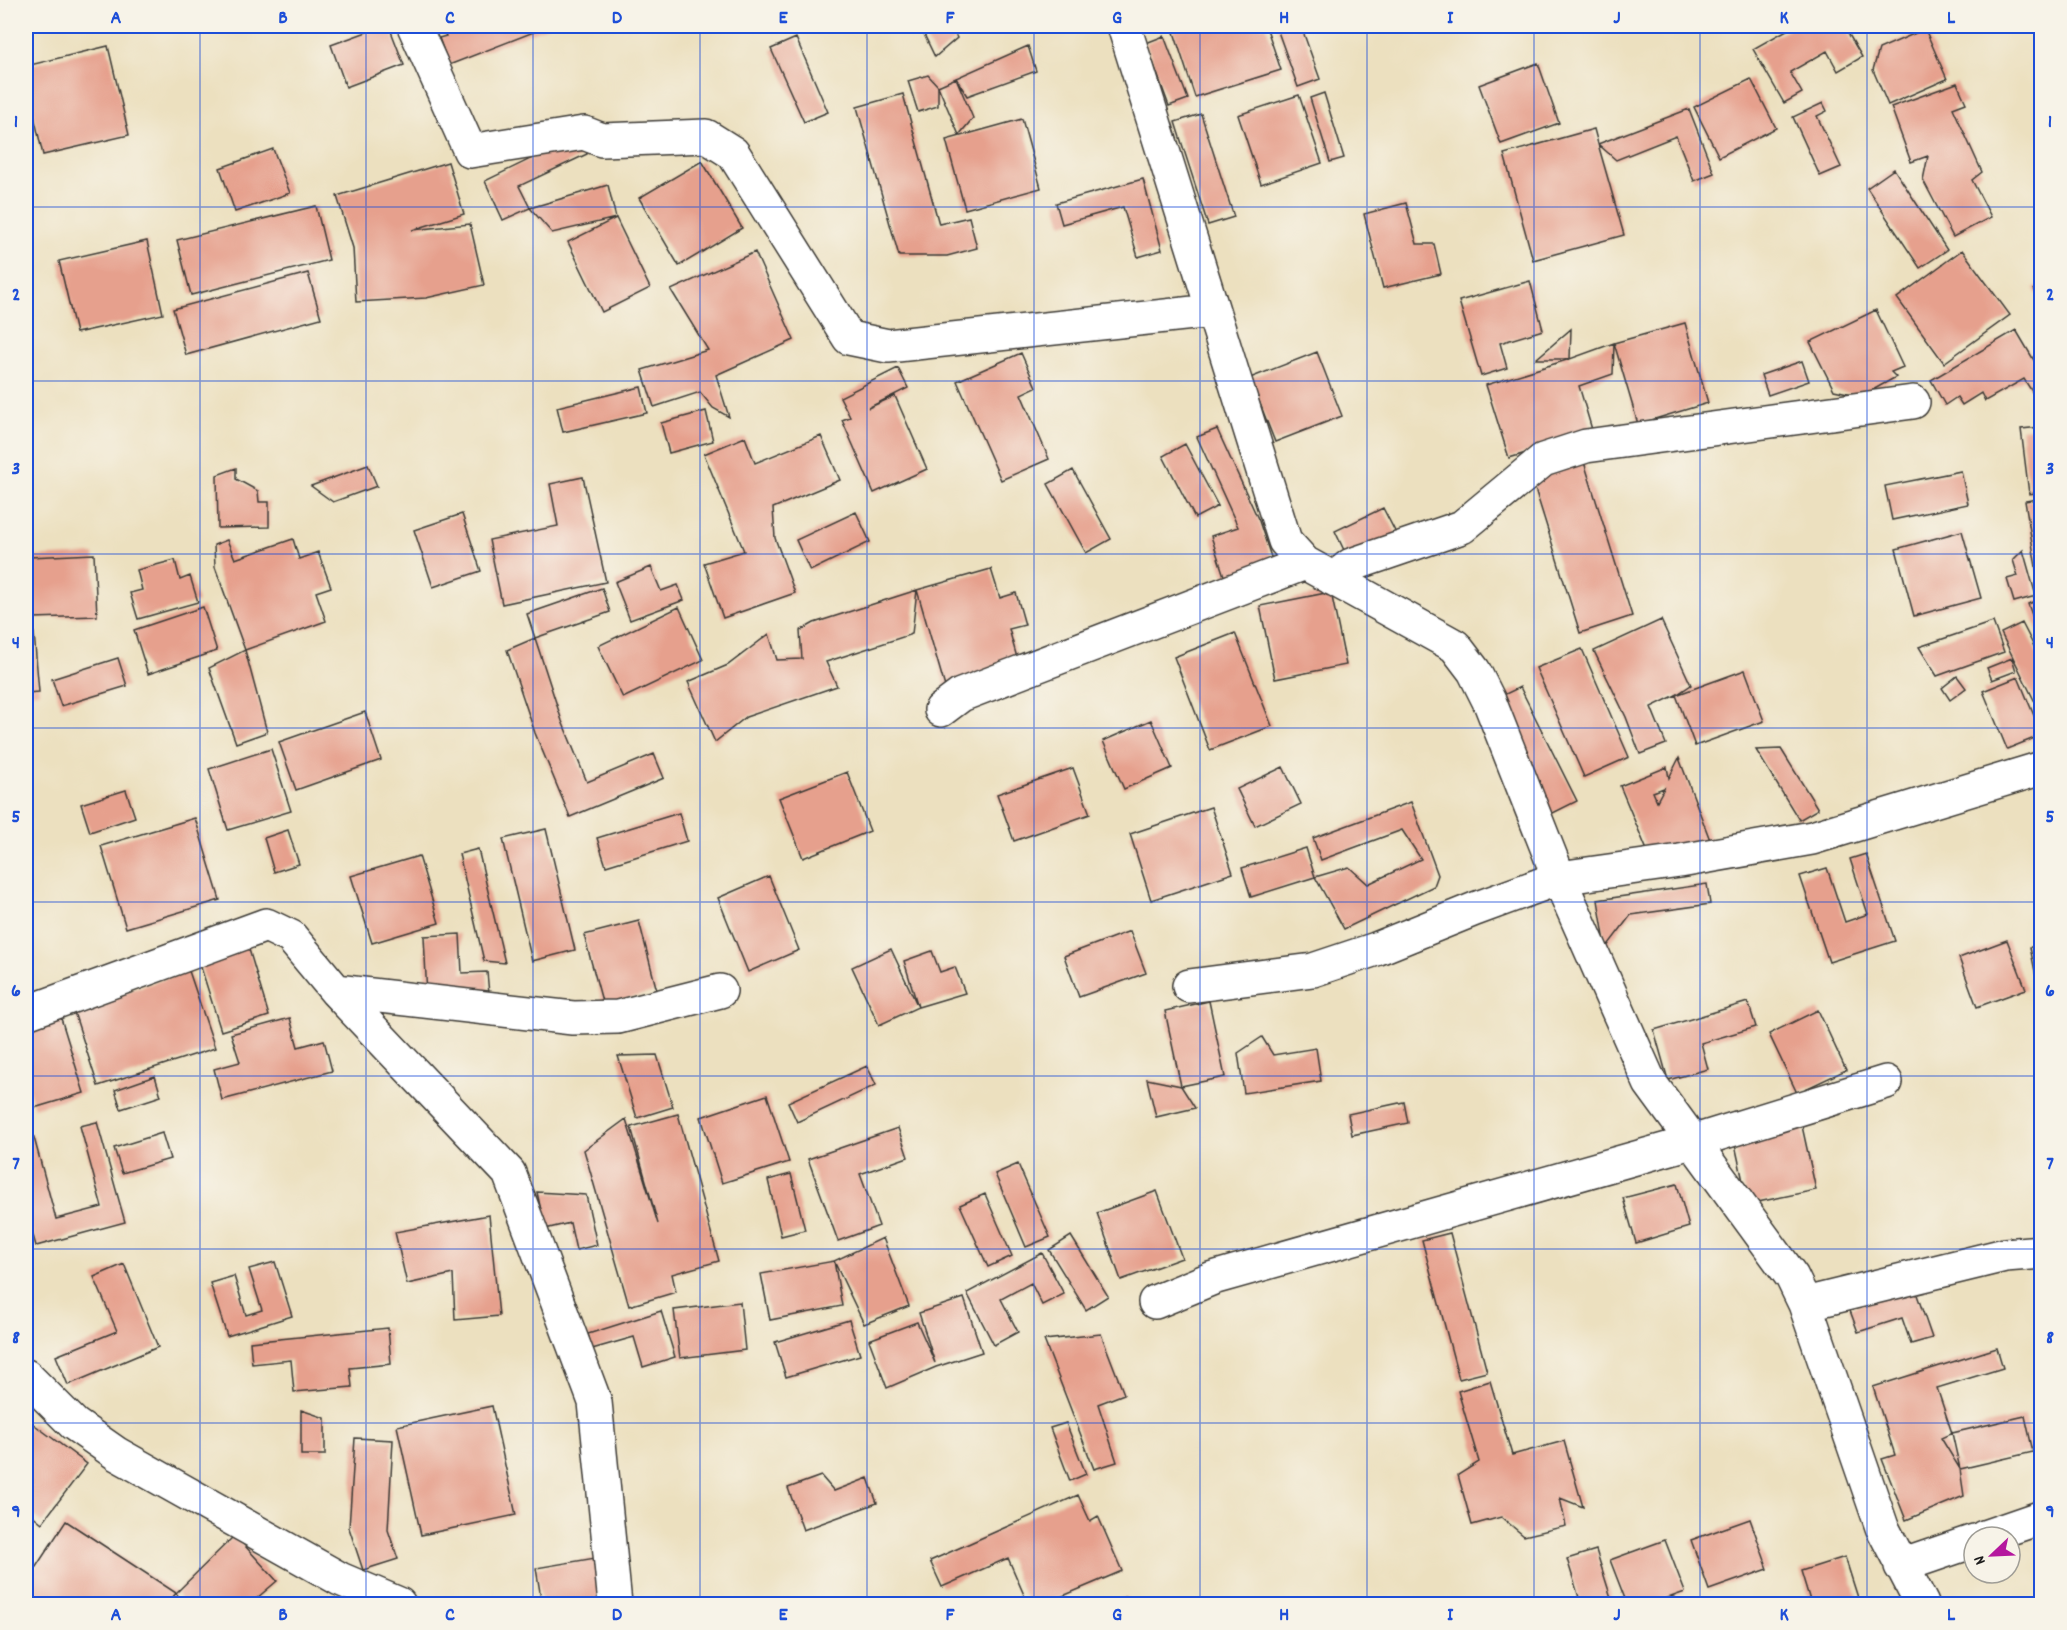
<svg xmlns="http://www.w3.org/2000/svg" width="2067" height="1630" font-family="Dekko,sans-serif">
  <rect width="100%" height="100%" fill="#f7f3e8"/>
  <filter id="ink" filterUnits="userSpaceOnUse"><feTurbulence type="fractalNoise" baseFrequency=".0167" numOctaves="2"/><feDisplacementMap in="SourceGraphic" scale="12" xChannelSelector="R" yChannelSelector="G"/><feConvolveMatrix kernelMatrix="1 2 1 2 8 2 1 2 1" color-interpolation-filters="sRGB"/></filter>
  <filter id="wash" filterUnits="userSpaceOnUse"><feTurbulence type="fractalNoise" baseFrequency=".008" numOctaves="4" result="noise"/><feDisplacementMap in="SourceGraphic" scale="24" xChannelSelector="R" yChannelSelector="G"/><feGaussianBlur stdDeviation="1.35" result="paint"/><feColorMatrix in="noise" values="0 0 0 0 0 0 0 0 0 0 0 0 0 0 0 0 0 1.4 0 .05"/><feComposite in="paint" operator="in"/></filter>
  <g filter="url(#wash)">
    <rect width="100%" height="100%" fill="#ece0bf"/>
    <g id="blocks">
      <path fill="#e6a08d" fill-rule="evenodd" d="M383 26H389L404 65 346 87 331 45Z
        M442 26H549L449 65 439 38 446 36Z
        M827 26H844L830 32Z
        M920 26H951L957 38 935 57Z
        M1172 26H1266L1281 70 1195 97Z
        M1276 26H1301L1320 79 1298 87Z
        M1794 26H1844L1862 57 1838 71 1827 51 1790 72 1802 93 1784 103 1753 49Z
        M1925 29 1947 79 1888 105 1873 70 1879 49Z
        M1164 36 1188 99 1169 106 1146 43Z
        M796 38 828 112 804 122 771 49Z
        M108 46 129 135 43 155 26 81V66Z
        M1028 46 1036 71 967 96 956 78Z
        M1538 63 1559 123 1501 144 1479 85Z
        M928 75 938 86V106L918 112 908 81Z
        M956 78 973 118 959 135 938 86Z
        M1751 79 1776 128 1719 157 1694 107Z
        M1957 83 1966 103 1953 108 1982 172 1972 180 1991 217 1953 237 1923 180 1928 156 1911 162 1891 107Z
        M1324 93 1344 158 1330 162 1310 98Z
        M903 94 939 224 969 217 977 248 947 256H899L857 107Z
        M1299 95 1322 163 1261 184 1238 115Z
        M1823 103 1827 111 1817 116 1841 167 1820 176 1793 117Z
        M1689 109 1714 173 1694 181 1676 136 1616 160 1598 144 1624 235 1533 260 1504 154 1594 129 1598 144Z
        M1201 114 1234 217 1208 225 1175 122Z
        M1022 119 1041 188 965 209 946 140Z
        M584 133 587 154 519 186 530 208 503 220 485 181Z
        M273 149 290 193 235 212 220 168Z
        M702 161 742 228 679 266 639 198Z
        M448 162 464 214 412 230 470 224 484 285 426 298 356 302 353 248 337 196Z
        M1894 169 1947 250 1920 268 1867 188Z
        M1143 179 1162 250 1138 257 1123 207 1062 224 1056 203Z
        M608 185 616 218 552 233 530 208Z
        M1406 203 1417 244H1434L1441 274 1383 288 1364 214Z
        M316 206 329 260 191 295 177 240Z
        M616 218 650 288 602 312 568 242Z
        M147 241 163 314 76 333 59 261Z
        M1962 250 2010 315 1944 363 1897 298Z
        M755 252 794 340 716 375 729 417 713 408 700 392 654 407 642 370 708 350 671 290Z
        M308 273 321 318 186 355 173 309Z
        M1530 281 1543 330 1500 343 1507 368 1481 376 1459 301Z
        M2042 284V303L2034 289Z
        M1876 310 1903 367 1891 372 1896 377 1862 396 1834 390 1810 342Z
        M1685 323 1708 403 1638 424 1614 343 1613 374 1579 386 1593 433 1509 458 1486 385 1570 359H1536L1571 329 1570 359 1614 343Z
        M2016 330 2042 374V394L2036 398 2024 379 1985 401 1981 393 1962 405 1957 397 1945 405 1931 380Z
        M1317 352 1342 416 1275 442 1250 378Z
        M1021 353 1036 387 1021 394 1049 459 1001 480 957 381Z
        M1802 361 1809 381 1768 395 1761 375Z
        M898 368 908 388 868 408 895 396 927 469 874 493 842 420 850 417 840 397Z
        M641 387 647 413 563 432 557 407Z
        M706 411 713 441 669 453 661 423Z
        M2042 427V492L2029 494 2021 429Z
        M1217 429 1259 521 1272 560 1224 576 1211 536 1238 527 1197 437Z
        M821 436 840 480 773 508 775 538 795 593 723 618 704 563 744 551 704 454 745 437 755 463Z
        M1185 444 1218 506 1195 518 1163 456Z
        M1584 462 1632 616 1580 633 1532 479Z
        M368 465 377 486 333 502 311 486Z
        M236 468V479L258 491 259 502H269V527L218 528 217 475Z
        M1073 470 1111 539 1086 553 1048 484Z
        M1961 471 1968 504 1892 520 1885 486Z
        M583 477 606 582 502 604 489 540 558 526 550 484Z
        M2042 498V590L2040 591 2025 501Z
        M1383 508 1400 541 1351 565 1335 531Z
        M856 512 870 542 810 571 796 540Z
        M462 514 481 571 433 587 414 530Z
        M1962 531 1981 598 1914 616 1896 549Z
        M293 539 299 559 318 552 331 587 316 592 326 621 245 650 215 567 214 545 227 540 235 559Z
        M2023 550 2036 596 2014 602 2007 579 2018 576 2013 560Z
        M94 554 97 616 33 618 30 557Z
        M175 560 180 580 190 576 198 602 138 619 130 593 142 590 137 570Z
        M651 567 661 591 678 585 684 600 630 620 615 582Z
        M991 569 1000 598 1016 593 1025 625 1009 629 1019 665 945 687 917 590 912 634 826 662 837 686 746 717 715 742 688 682 728 665 769 634 777 660 802 659 800 631 814 623 917 590Z
        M602 588 610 612 535 638 527 614Z
        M1331 592 1346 665 1275 679 1260 606Z
        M2042 599V640H2041L2028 604Z
        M203 607 217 651 148 674 134 630Z
        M679 607 703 660 623 698 598 646Z
        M1661 620 1691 685 1676 695 1651 707 1666 744 1640 754 1626 717 1594 651Z
        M1993 622 2004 652 1937 676 1919 647Z
        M2022 623 2042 662V701L2036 704 2001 633Z
        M34 633 39 692 26 693V634Z
        M1235 633 1272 726 1210 750 1174 657Z
        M535 638 562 721 587 782 654 754 664 778 570 817 535 733 507 650Z
        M1582 649 1629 757 1584 777 1536 668Z
        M245 650 267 732 236 743 209 668Z
        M118 658 127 686 61 706 52 679Z
        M2012 658 2016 671 1992 680 1987 668Z
        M1745 670 1764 721 1695 746 1676 695Z
        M1957 676 1966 688 1950 700 1942 688Z
        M2018 677 2042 735 2007 749 1983 691Z
        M1520 687 1577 801 1551 814 1493 700Z
        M365 712 381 760 296 790 279 742Z
        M1151 720 1172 768 1124 789 1103 741Z
        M271 749 291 811 228 830 209 769Z
        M1781 749 1818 809 1799 820 1756 750Z
        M1679 758 1710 840 1649 855 1620 786 1667 767 1669 778ZM1664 788 1657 801 1653 792Z
        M1283 767 1301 804 1255 826 1237 789Z
        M1073 768 1090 814 1014 841 997 794Z
        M847 772 870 831 803 858 779 798Z
        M126 790 135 817 90 832 81 804Z
        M1411 802 1438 875 1434 886 1344 929 1315 877 1251 897 1242 868 1306 848 1315 877 1349 867 1368 884 1421 859 1402 830 1321 860 1313 838Z
        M1211 807 1233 873 1151 900 1130 834Z
        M679 813 687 841 606 866 597 838Z
        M195 818 220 900 126 928 101 846Z
        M546 829 575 950 532 961 503 839Z
        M288 830 299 864 274 872 264 838Z
        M478 849 505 963 484 961 459 854Z
        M1866 854 1895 941 1829 962 1800 876 1827 868 1845 922 1868 914 1850 859Z
        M419 856 439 923 372 943 351 876Z
        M769 876 799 950 748 972 718 898Z
        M1707 884 1710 904 1631 915 1606 948 1598 900Z
        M639 921 657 991 603 1005 584 935Z
        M1130 931 1146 973 1079 997 1064 956Z
        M460 934 462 973 487 972 489 994 427 997 424 936Z
        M2007 940 2026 989 1977 1007 1959 958Z
        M2042 945V996H2040L2030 947Z
        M248 946 269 1016 221 1031 199 961Z
        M891 949 918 1007 879 1025 852 967Z
        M932 951 940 972 955 967 965 993 918 1007 904 961Z
        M189 971 215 1048 98 1086 73 1009Z
        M1209 1001 1225 1077 1181 1086 1165 1011Z
        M1748 1002 1756 1027 1701 1043 1708 1069 1668 1080 1654 1030Z
        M1818 1010 1846 1070 1797 1093 1769 1034Z
        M60 1015 84 1093 34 1108 26 1081V1026Z
        M290 1018 298 1047 324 1040 332 1071 222 1100 214 1069 240 1062 231 1034Z
        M1262 1037 1273 1055 1316 1048 1321 1081 1244 1093 1238 1053Z
        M657 1055 673 1107 637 1118 618 1056Z
        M867 1066 876 1085 797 1122 788 1102Z
        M155 1076 161 1096 121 1109 115 1090Z
        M1147 1079 1181 1086 1195 1108 1156 1117Z
        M767 1095 789 1162 722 1183 701 1117Z
        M1404 1102 1408 1123 1352 1135 1348 1114Z
        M678 1114 719 1261 672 1274 676 1292 629 1306 584 1150 626 1119 658 1224 631 1127Z
        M97 1122 125 1222 36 1246 26 1210V1136L33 1134 56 1219 102 1207 80 1126Z
        M1802 1126 1816 1190 1748 1204 1734 1140Z
        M898 1128 908 1157 860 1174 879 1226 838 1241 808 1159Z
        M162 1133 170 1159 122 1173 114 1148Z
        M1018 1164 1050 1237 1026 1247 995 1174Z
        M791 1174 805 1230 781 1236 768 1180Z
        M1677 1184 1689 1227 1636 1243 1623 1198Z
        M1157 1191 1182 1258 1121 1280 1097 1213Z
        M537 1192 586 1195 597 1245 576 1250 570 1223 545 1229Z
        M985 1194 1012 1256 988 1267 960 1205Z
        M489 1215 499 1316 455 1320 453 1274 407 1284 395 1232Z
        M1450 1233 1487 1372 1459 1379 1422 1240Z
        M1071 1236 1108 1296 1086 1310 1049 1250Z
        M883 1238 909 1306 864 1324 834 1261Z
        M1042 1253 1064 1294 1042 1305 1031 1283 1001 1299 1018 1332 994 1345 967 1293Z
        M834 1261 842 1306 770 1320 761 1274Z
        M275 1262 292 1316 227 1336 210 1283 234 1276 246 1315 262 1310 249 1269Z
        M124 1264 158 1347 68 1385 56 1356 117 1331 94 1277Z
        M1914 1286 1932 1338 1911 1344 1902 1318 1858 1332 1849 1308Z
        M964 1298 982 1352 936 1367 887 1388 869 1340 917 1322 935 1363 919 1313Z
        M740 1302 745 1350 680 1358 674 1310Z
        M661 1311 675 1357 643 1367 634 1337 592 1349 588 1334Z
        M849 1320 860 1355 786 1377 775 1342Z
        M388 1328 391 1364 350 1368 352 1387 294 1392 291 1360 252 1364 250 1342Z
        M1101 1334 1124 1394 1098 1404 1117 1462 1094 1469 1044 1340Z
        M1997 1348 2003 1368 1937 1388 1952 1433 2025 1416 2033 1452 1960 1469 1952 1433 1941 1438 1960 1469 1964 1496 1906 1520 1882 1459 1895 1455 1873 1387Z
        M1490 1381 1512 1455 1564 1441 1583 1507 1560 1498 1566 1526 1524 1536 1501 1517 1472 1525 1458 1475 1479 1462 1458 1391Z
        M492 1406 516 1515 421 1535 397 1426Z
        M301 1410 325 1418V1455H301Z
        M32 1423 87 1464 42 1523 26 1510V1432Z
        M1066 1423 1086 1474 1070 1481 1050 1428Z
        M355 1438 393 1440 388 1530 398 1559 363 1570 349 1528Z
        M821 1476 834 1491 868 1478 877 1503 803 1530 788 1488Z
        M1078 1495 1090 1521 1098 1516 1122 1571 1044 1604H1028L1008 1558 942 1587 930 1561Z
        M1750 1519 1768 1569 1709 1590 1691 1540Z
        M66 1521 176 1593 168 1604H32L26 1600V1582Z
        M235 1535 277 1581 250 1604H184L176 1593Z
        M1665 1540 1685 1592 1651 1604H1627L1610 1560Z
        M1596 1550 1613 1604H1581L1567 1559Z
        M1845 1557 1860 1604H1811L1801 1571Z
        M595 1558 603 1604H542L536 1568Z
        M1127 1597 1129 1604H1101Z"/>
    </g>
  </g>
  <g filter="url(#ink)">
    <use href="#blocks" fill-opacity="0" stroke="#3b3934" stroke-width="1.5"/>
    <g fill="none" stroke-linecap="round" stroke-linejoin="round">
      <g stroke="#3b3934" stroke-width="36">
        <path id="minor" d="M414 26 470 151 584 133 602 140 706 136 733 153 849 338 888 346 1212 311
          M1124 26 1285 541 1305 563 1455 646 1474 671 1490 703 1559 878 1650 1083 1792 1277 1805 1304 1882 1527 1922 1604
          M1333 579 1351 565 1462 527 1543 460 1586 446 1913 402
          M941 710 961 695 1305 563
          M1189 986 1313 970 1376 949 1475 909 1559 878 1680 861 1812 838 2042 768
          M336 991 573 1018 618 1017 720 991
          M26 1013 266 925 291 937 336 991 509 1173 595 1402 615 1604
          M1155 1302 1213 1278 1692 1142 1886 1082
          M1805 1304 2005 1255 2042 1252
          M26 1376 74 1424 117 1454 340 1579 399 1604
          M1984 1537 2042 1517
          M1901 1566 1974 1541"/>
      </g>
      <use href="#minor" stroke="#fff" stroke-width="33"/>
    </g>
  </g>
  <path fill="none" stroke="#1d4ed8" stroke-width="1.5" stroke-opacity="0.55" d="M200 26V1604M366 26V1604M533 26V1604M700 26V1604M867 26V1604M1034 26V1604M1200 26V1604M1367 26V1604M1534 26V1604M1700 26V1604M1867 26V1604M26 207H2042M26 381H2042M26 554H2042M26 728H2042M26 902H2042M26 1076H2042M26 1249H2042M26 1423H2042"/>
  <rect width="2067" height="1630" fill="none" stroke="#f7f3e8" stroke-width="66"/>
  <g transform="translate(1992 1555) rotate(247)"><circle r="28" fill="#f7f3e8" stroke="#9f9d96" stroke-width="1.5"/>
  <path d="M0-4.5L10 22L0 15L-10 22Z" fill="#b5179e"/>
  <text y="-9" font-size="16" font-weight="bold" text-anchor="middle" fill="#1c1c1c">N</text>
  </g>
  <rect x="33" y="33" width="2001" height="1564" fill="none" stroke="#1d4ed8" stroke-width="2"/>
  <g font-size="20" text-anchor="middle" font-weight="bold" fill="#1d4ed8">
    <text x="116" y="23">A</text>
    <text x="283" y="23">B</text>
    <text x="450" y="23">C</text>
    <text x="617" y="23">D</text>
    <text x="783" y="23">E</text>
    <text x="950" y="23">F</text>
    <text x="1117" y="23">G</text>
    <text x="1284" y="23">H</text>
    <text x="1450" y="23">I</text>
    <text x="1617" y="23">J</text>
    <text x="1784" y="23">K</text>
    <text x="1951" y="23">L</text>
    <text x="16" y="127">1</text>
    <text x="2050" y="127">1</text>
    <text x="16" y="300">2</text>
    <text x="2050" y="300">2</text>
    <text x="16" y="474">3</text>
    <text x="2050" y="474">3</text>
    <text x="16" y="648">4</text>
    <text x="2050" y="648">4</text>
    <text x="16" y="822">5</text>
    <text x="2050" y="822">5</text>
    <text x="16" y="996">6</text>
    <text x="2050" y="996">6</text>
    <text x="16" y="1169">7</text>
    <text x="2050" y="1169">7</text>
    <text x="16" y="1343">8</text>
    <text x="2050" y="1343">8</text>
    <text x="16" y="1517">9</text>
    <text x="2050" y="1517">9</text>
    <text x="116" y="1620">A</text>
    <text x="283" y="1620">B</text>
    <text x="450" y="1620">C</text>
    <text x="617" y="1620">D</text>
    <text x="783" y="1620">E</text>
    <text x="950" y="1620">F</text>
    <text x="1117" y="1620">G</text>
    <text x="1284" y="1620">H</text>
    <text x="1450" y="1620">I</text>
    <text x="1617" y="1620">J</text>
    <text x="1784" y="1620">K</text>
    <text x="1951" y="1620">L</text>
  </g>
</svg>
